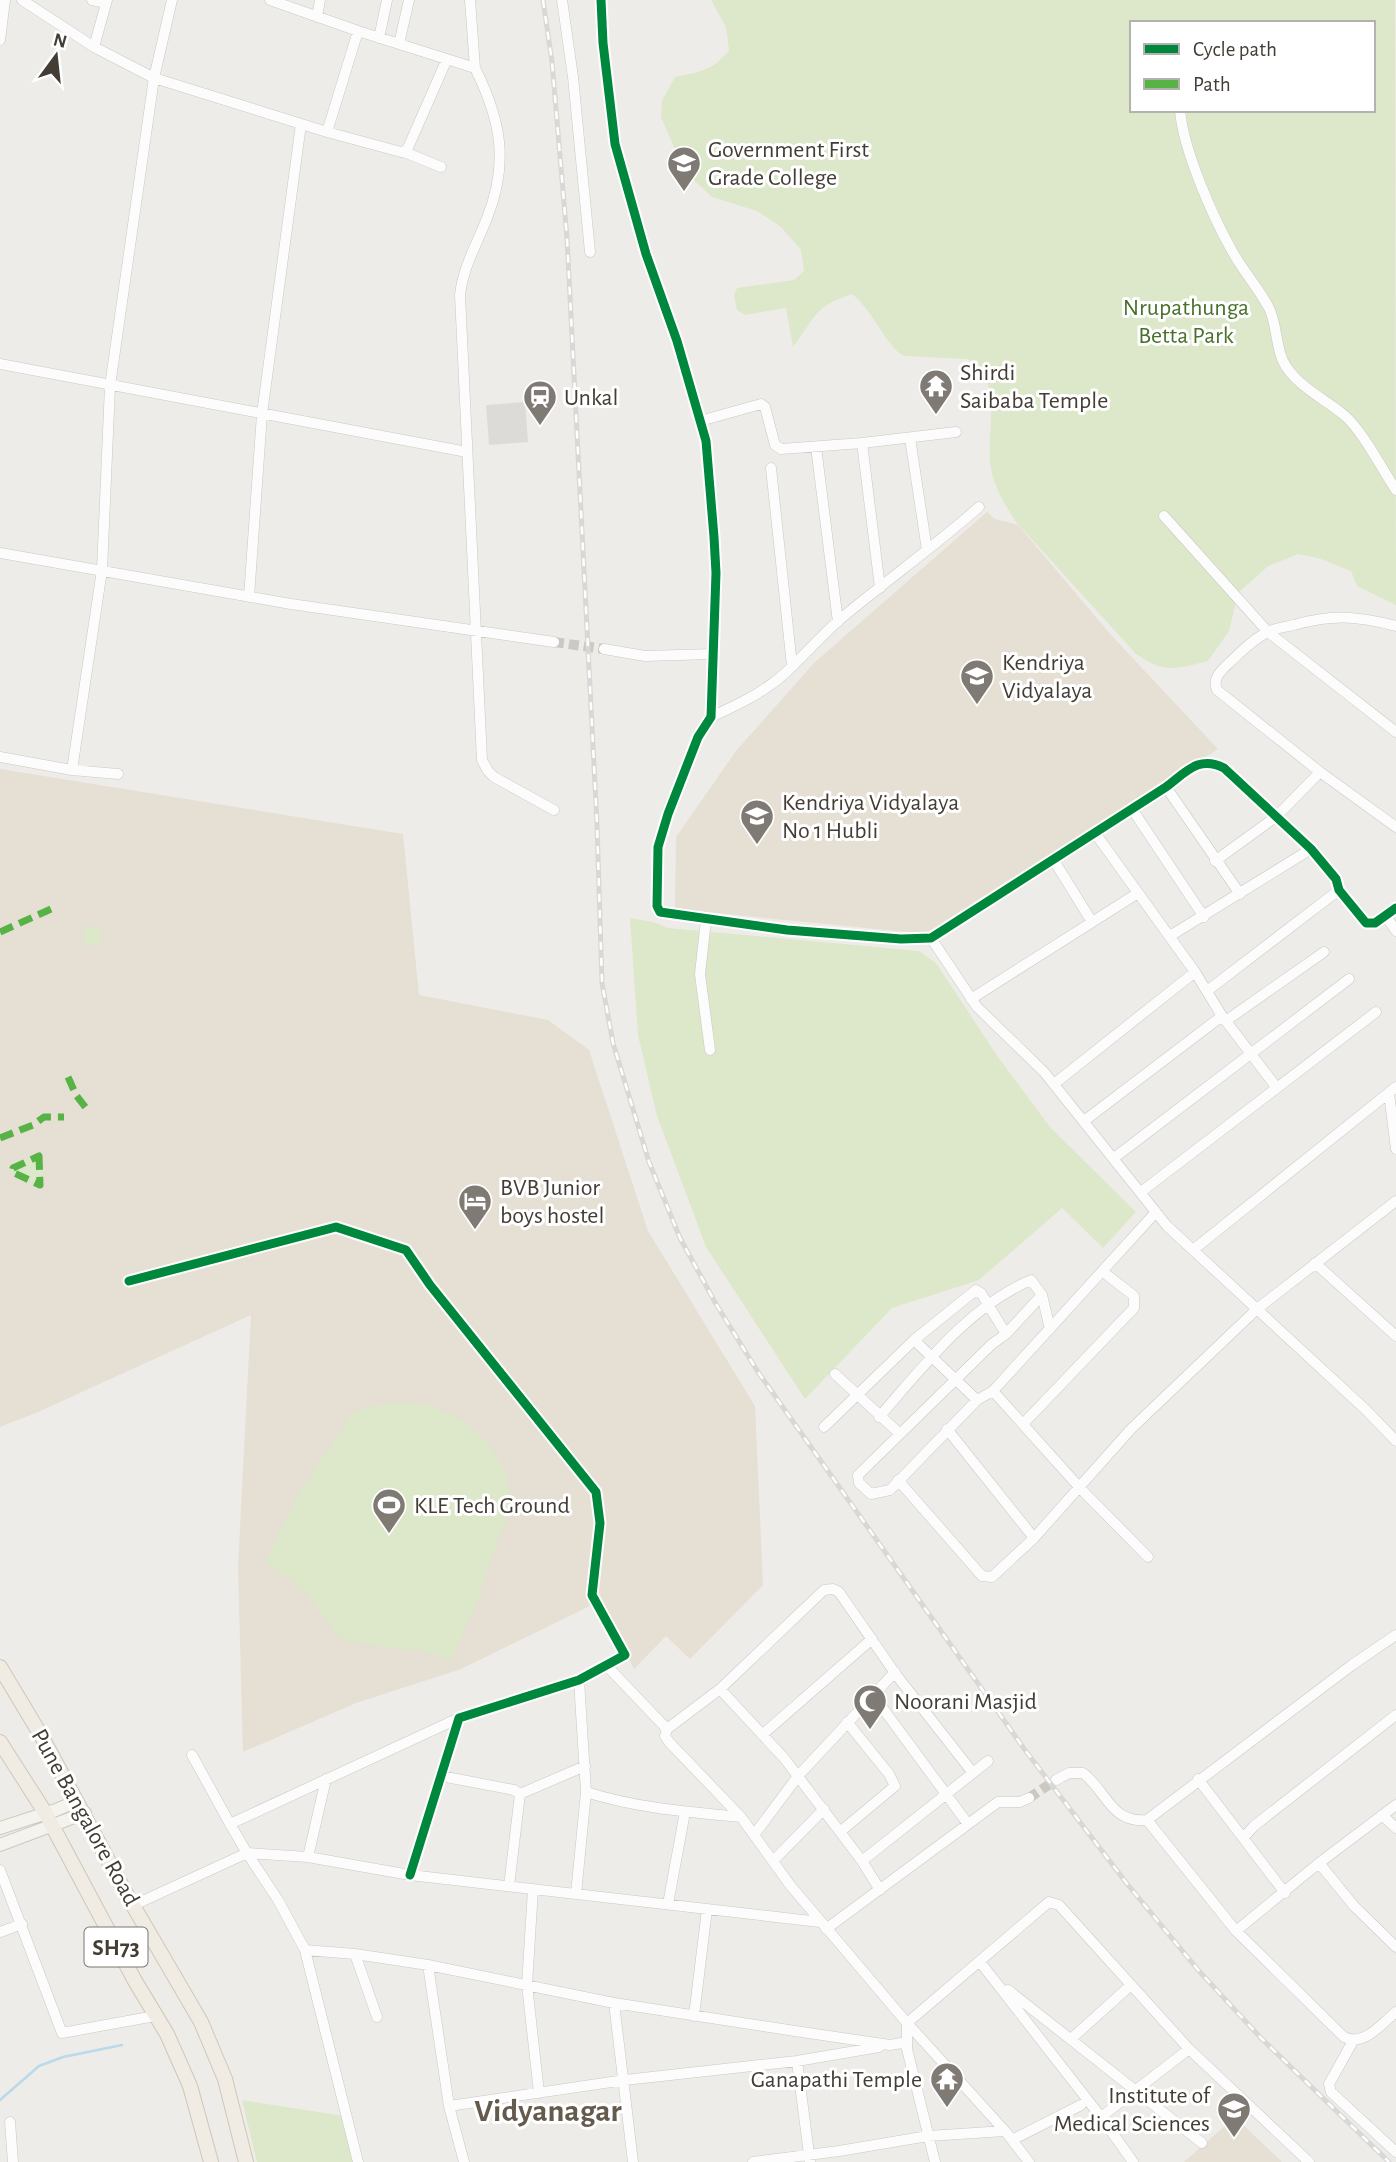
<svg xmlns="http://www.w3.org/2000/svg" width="1396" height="2162" font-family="'Alegreya Sans',sans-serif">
  <rect width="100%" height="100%" fill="#eeece8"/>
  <path fill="#e5dfd4" d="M987 512 995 519 1018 525 1111 635 1218 749 927 934 675 909 676 837 736 751 814 663Z
    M0 769 403 834 419 995 548 1020 589 1050 648 1231 755 1406 763 1585 690 1659 666 1636 634 1669 600 1601 461 1669 356 1703 243 1752 238 1567 251 1315 38 1412 0 1427Z
    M1235 2117 1282 2162H1184Z"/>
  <path fill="#dce8c9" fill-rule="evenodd" d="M711 0H1395L1396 605 1357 586 1351 571 1318 558 1298 554 1268 566 1238 593 1229 631 1208 661C1175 669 1165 674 1136 654L1016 522C1004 503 992 484 990 461 987 432 1003 373 967 359L904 356C886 347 873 310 852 294 813 307 816 317 793 347L786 308 745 315 737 310 734 296 737 288 794 280 804 271 801 250 781 227 757 211 712 197 685 172 661 117 662 101 675 77C699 72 713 71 729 50L726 27ZM1132 23H1373V110H1132Z
    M630 918 653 922 668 928 919 951 936 963 998 1057 1050 1127 1136 1212 1103 1248 1062 1208 979 1280 892 1308 805 1399 706 1247 657 1116 638 1035Z
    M82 936a10 10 0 1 1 20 0a10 10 0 1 1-20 0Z
    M38 1154 43 1158 42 1188 9 1170Z
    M393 1402 429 1405 463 1420 490 1445 508 1476 509 1512 491 1558 480 1595 451 1661 416 1649 400 1650 341 1640 306 1592 265 1561 297 1497 354 1411Z
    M242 2100 344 2116 355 2162H257Z"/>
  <path fill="#dddbd8" d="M525 402 528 442 489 445 486 405Z"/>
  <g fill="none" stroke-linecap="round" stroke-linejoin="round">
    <path stroke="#bad9ea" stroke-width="2.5" d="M0 2100 39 2066 63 2057 122 2045"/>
    <path stroke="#ccc9c4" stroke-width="10" stroke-dasharray="10 5" stroke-linecap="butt" d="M554 642 604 649
      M1029 1798 1056 1780"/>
    <g stroke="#cac8c4" stroke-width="11">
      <path id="minor" d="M22 0 94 47 154 78 327 132 401 152 407 150 447 59
        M92 0 106 3
        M270 0 358 31 475 68C501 120 509 163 487 218 477 244 463 267 460 295L482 760 488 771 494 777 554 810
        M470 0 475 68
        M562 0 573 77 590 252
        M601 0 603 43 615 144 646 254 677 341 706 441 714 537 716 573 711 717 698 737 668 814 658 847 657 906 660 912 787 930 901 939 931 938 1166 787C1186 772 1199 755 1224 768L1311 849 1336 879 1339 890 1366 923H1375L1396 908
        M317 17 320 0
        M379 38 387 0
        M0 40 5 0
        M399 44 409 0
        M94 47 107 0
        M1180 110C1183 149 1212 215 1231 249 1242 270 1258 287 1269 308 1278 326 1275 351 1287 368 1302 389 1325 399 1344 415 1362 430 1382 469 1396 490
        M327 132 358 31
        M404 152 441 167
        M0 364 467 452
        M700 421 761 404 765 407 775 445 781 449 862 443 956 432
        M910 438 927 550
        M862 443 880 588
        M816 447 838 622
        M771 468 792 666
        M1164 516 1268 632 1396 732
        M0 553 291 604 554 642
        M249 597 262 414 301 124
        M1396 626C1357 616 1333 614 1294 625 1285 627 1275 628 1268 632 1253 639 1241 652 1229 663 1221 671 1212 678 1217 690L1320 772 1396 827
        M604 649 645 656 712 654
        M711 717C737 705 763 693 784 674 803 657 819 638 838 621 884 582 934 547 979 507
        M0 757 72 770 118 774
        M72 770 102 570 110 386 154 78 172 0
        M1166 787 1240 894
        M1132 809 1204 917
        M1095 833 1195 972 1222 1016 1277 1088
        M1053 859 1092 922
        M1215 861 1277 816 1320 772
        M1386 916 1396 931
        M706 920 700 974 710 1050
        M1170 936 1311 849
        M931 938 977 1007 1044 1072 1167 1226 1365 1409 1396 1441
        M1207 991 1339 890
        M971 999 1138 893
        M1227 1020 1324 952
        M1054 1084 1195 972
        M1389 1093 1396 1149
        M1084 1121 1222 1016
        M1114 1158 1349 979
        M1141 1192 1376 1012
        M1193 1250 1396 1087
        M1315 1263 1396 1336
        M129 1281 336 1227 406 1250 430 1285 596 1492 600 1523 592 1595 625 1655 579 1680 459 1718 410 1875
        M914 1340 976 1290 981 1293 1006 1334
        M835 1374 900 1434 858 1475 859 1483 871 1494 890 1490 977 1400
        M879 1417C923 1367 968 1307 1031 1280L1042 1295
        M1023 1424 1134 1308V1296L1102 1271
        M824 1427 914 1340 977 1400 993 1391
        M947 1429 1034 1538
        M900 1434 992 1344 1006 1334 1042 1295 1050 1329
        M898 1480 982 1576 992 1577 1034 1538 1131 1429 1257 1309 1396 1201
        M1148 1557 1080 1488 993 1391 1156 1212
        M607 1666 667 1729
        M579 1680 586 1792C636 1808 689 1812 741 1817
        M720 1689 824 1590 833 1589 839 1592 897 1676 973 1773
        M873 1695 968 1824
        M762 1735 872 1639
        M192 1755 230 1824 459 1718
        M441 1776 514 1790 520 1794 509 1886
        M1198 1779 1285 1893
        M1056 1780 1069 1773H1083C1106 1790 1111 1824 1147 1820L1352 1665 1396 1635
        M520 1794 585 1766
        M1382 1815 1396 1828
        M1147 1820 1236 1931 1344 2037C1364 2047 1381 2024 1396 2012
        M230 1824 247 1853 308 1857 410 1875 820 1922
        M841 1831 895 1786 889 1774 847 1722
        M754 1835 798 1776 895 1672
        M1244 1837 1254 1826 1396 1715
        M308 1857 326 1779
        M773 1861 824 1809
        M862 1861 784 1758 720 1689 667 1729 665 1736 669 1742 741 1817 790 1885 907 2023V2049L935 2162
        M1319 1863 1354 1906 1396 1947
        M0 1870 62 2033 155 2016
        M533 1889 527 1985 539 2093
        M880 1890 862 1861 988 1761
        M576 1894 586 1792
        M668 1904 685 1812
        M134 1905 247 1853 278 1900 305 1950 358 2162
        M826 1929 998 1802H1020L1029 1798
        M1236 1931 1319 1863 1396 1805
        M0 1932 22 1924
        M305 1950 355 1954 428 1965 614 2003 795 2031 890 2045 907 2042
        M355 1954 377 2017
        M980 1962 1101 2117 1189 2049
        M428 1965 449 2106 464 2162
        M1008 1990 1202 2143
        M614 2003 633 2162
        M694 2016 707 1909
        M1071 2039 1131 1985
        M1353 2041 1329 2084 1331 2092 1396 2152
        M797 2061 810 2162
        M449 2106 625 2080 797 2061 879 2047
        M1101 2117 1133 2162
        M10 2122 13 2162
        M1012 2140 1081 2105
        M753 2162 839 2151 928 2136 1005 2131
        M1029 2162 1005 2131 907 2023 1049 1902 1059 1905 1189 2049 1309 2162"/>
    </g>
    <g stroke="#cdc9bf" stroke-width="14">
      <path id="secondary" d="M0 1828 56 1810 77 1801
        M0 1845 85 1813"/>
    </g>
    <g stroke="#d0c7b6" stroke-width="16">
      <path id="primary" d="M0 1667 42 1737 124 1890 201 2022 225 2079 246 2162
        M0 1742 46 1814 135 1981 167 2034 190 2086 211 2162"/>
    </g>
    <use href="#minor" stroke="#fcfcfc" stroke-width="10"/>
    <use href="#secondary" stroke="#f5f3ee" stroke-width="12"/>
    <use href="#primary" stroke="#f0ebe3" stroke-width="14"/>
    <g stroke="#d8d8d7" stroke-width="5">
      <path id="rail" d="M543 0 552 62 567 238 597 824 602 983 613 1043 649 1162 680 1238 716 1304 758 1372 1025 1750 1128 1885 1199 1971 1261 2038 1389 2162"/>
    </g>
    <use href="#rail" stroke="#fff" stroke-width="2.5" stroke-dasharray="8" stroke-linecap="butt"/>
    <path stroke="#57b346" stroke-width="7" stroke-dasharray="14 7" stroke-linecap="butt" d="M0 932 51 909
      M68 1077 76 1095 86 1108
      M0 1138 33 1125 44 1117H64
      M39 1156 40 1185 12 1172 13 1168Z"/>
    <g stroke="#fff" stroke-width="13">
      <path id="cycleway" d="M601 0 603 43 615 144 646 254 677 341 706 441 714 537 716 573 711 717 698 737 668 814 658 847 657 906 660 912 787 930 901 939 931 938 1166 787C1186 772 1199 755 1224 768L1311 849 1336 879 1339 890 1366 923H1375L1396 908
        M129 1281 336 1227 406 1250 430 1285 596 1492 600 1523 592 1595 625 1655 579 1680 459 1718 410 1875"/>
    </g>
    <use href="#cycleway" stroke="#00873e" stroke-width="9"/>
  </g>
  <defs>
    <g id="university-pin" transform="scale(1.75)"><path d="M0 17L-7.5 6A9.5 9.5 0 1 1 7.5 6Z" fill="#7f7a74" stroke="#fff"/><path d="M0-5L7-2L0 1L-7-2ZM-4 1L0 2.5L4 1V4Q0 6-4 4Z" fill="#fff"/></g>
    <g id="temple-pin" transform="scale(1.75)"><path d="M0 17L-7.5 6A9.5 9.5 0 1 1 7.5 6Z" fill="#7f7a74" stroke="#fff"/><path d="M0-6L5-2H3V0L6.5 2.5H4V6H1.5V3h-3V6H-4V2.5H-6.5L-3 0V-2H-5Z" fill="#fff"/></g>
    <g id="station-pin" transform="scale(1.75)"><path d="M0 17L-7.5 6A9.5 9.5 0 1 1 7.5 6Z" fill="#7f7a74" stroke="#fff"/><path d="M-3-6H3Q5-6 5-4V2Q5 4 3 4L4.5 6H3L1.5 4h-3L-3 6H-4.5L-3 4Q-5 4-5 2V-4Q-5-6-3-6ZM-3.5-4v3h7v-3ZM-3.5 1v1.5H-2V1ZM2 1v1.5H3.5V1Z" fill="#fff"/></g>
    <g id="school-pin" transform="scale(1.75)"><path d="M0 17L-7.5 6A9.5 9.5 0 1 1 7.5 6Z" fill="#7f7a74" stroke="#fff"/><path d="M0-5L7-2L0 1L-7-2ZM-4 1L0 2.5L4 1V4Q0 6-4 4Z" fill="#fff"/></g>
    <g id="hotel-pin" transform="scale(1.75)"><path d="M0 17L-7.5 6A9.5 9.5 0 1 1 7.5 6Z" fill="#7f7a74" stroke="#fff"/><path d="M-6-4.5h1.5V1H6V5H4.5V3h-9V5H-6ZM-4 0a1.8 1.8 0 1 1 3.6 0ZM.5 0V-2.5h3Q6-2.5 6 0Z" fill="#fff"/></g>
    <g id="stadium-pin" transform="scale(1.75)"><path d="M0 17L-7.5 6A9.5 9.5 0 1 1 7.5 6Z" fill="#7f7a74" stroke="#fff"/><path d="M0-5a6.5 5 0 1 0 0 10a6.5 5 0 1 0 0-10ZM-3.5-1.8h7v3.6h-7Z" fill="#fff"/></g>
    <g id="mosque-pin" transform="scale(1.75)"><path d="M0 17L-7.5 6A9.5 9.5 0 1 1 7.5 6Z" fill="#7f7a74" stroke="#fff"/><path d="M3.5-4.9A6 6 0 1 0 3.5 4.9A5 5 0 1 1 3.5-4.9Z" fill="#fff"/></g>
  </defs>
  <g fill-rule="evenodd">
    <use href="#university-pin" x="684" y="163"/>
    <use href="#temple-pin" x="936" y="386"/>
    <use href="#station-pin" x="540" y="397"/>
    <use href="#school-pin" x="977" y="676"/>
    <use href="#school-pin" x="757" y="816"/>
    <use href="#hotel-pin" x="475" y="1201"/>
    <use href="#stadium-pin" x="389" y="1505"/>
    <use href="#mosque-pin" x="870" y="1701"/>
    <use href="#temple-pin" x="947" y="2079"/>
    <use href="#university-pin" x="1234" y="2109"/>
  </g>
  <g text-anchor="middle" stroke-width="6" stroke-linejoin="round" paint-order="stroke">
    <rect fill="#fff" stroke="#7b7772" stroke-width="2" x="84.5" y="1927.5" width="63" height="39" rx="5"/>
    <g font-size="23" font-weight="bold" fill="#433d35">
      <text x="116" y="1955">SH73</text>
    </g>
    <g font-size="24" fill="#433d35" stroke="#fff" text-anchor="start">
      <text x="708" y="157">Government First<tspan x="708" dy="28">Grade College</tspan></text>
      <text x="960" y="380">Shirdi<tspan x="960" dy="28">Saibaba Temple</tspan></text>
      <text x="564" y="405">Unkal</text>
      <text x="1002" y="670">Kendriya<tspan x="1002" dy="28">Vidyalaya</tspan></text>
      <text x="782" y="810">Kendriya Vidyalaya<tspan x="782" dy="28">No 1 Hubli</tspan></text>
      <text x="500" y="1195">BVB Junior<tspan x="500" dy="28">boys hostel</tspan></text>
      <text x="414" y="1513">KLE Tech Ground</text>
      <text x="894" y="1709">Noorani Masjid</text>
      <text x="922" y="2087" text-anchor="end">Ganapathi Temple</text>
      <text x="1210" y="2103" text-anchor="end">Institute of<tspan x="1210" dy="28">Medical Sciences</tspan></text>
    </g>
    <g font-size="24" fill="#49712c" stroke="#fff">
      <text x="1186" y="315">Nrupathunga<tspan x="1186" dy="28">Betta Park</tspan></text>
    </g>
    <g font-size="24" fill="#433d35" stroke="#fff">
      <text transform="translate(86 1817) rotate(61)" y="8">Pune Bangalore Road</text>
    </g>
    <g font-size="32" font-weight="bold" fill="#655b4d" stroke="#fff">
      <text x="548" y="2121">Vidyanagar</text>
    </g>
  </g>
  <rect x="1130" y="21" width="245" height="91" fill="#ffffff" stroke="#b4b1ae" stroke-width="2"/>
  <rect x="1144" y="44" width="35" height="10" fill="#00873e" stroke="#b4b1ae" stroke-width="2"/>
  <text x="1193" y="56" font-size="21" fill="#433d35">Cycle path</text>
  <rect x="1144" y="79" width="35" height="10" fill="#57b346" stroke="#b4b1ae" stroke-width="2"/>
  <text x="1193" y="91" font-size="21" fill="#433d35">Path</text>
  <g transform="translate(56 56) rotate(15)" stroke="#ffffff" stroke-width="5" paint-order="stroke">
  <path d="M0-5L12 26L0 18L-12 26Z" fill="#433d35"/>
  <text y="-10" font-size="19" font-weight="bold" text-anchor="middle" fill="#433d35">N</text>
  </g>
</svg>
